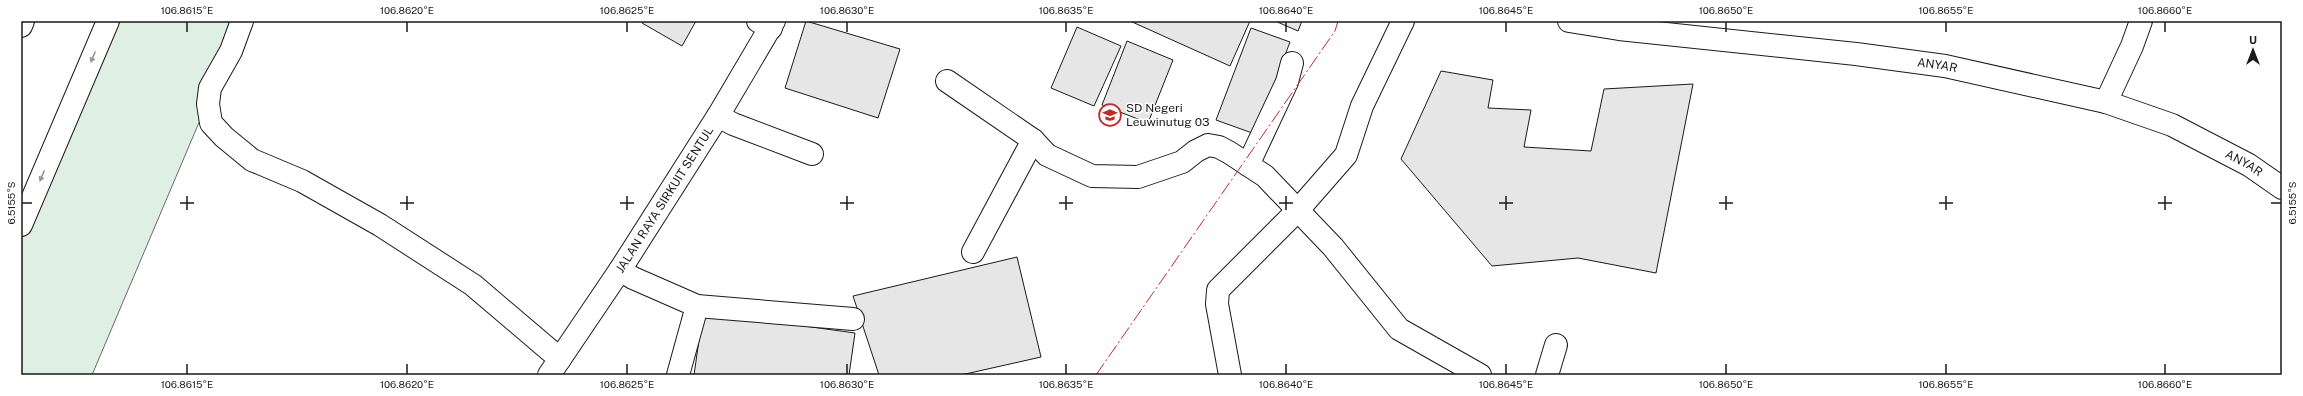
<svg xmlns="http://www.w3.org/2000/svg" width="2303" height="396" font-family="'Public Sans',sans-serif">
  <rect width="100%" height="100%" fill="#fff"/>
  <path fill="#e0efe3" stroke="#6a6a6a" d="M108 21H242L92 375H21V225Z"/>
  <path fill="#e6e6e6" stroke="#1a1a1a" d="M643 21H696L682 46 642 23Z
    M806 21 900 49 878 118 785 88Z
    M1130 21H1250L1230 66Z
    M1275 21H1302L1298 31Z
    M1077 27 1121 46 1094 106 1051 88Z
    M1251 28 1290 42 1255 134 1216 120Z
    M1127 41 1173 60 1148 123 1102 105Z
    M1441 71 1493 80 1488 108 1531 110 1524 147 1591 151 1604 89 1693 84 1656 273 1578 258 1492 266 1401 159Z
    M1017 257 1041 357 961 375H879L853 296Z
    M703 312 855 333 849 375H694Z"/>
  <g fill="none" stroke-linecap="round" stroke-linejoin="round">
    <g stroke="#1a1a1a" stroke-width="24">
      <g id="minor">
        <path d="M242 21 231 51 210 88 208 104 211 123 224 137 252 160 302 181 380 225 473 285 560 359"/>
        <path d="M758 21 771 28"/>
        <path id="s1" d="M1569 21 1619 29 1856 54 1945 66 2106 102 2172 125 2249 165 2282 188"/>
        <path d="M947 81 1033 140 1047 155 1092 176 1138 177 1182 162 1196 151 1208 145 1219 147 1230 153 1265 176 1333 247 1399 329 1480 375"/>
        <path d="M2106 102 2132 46 2141 21"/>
        <path d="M718 116 733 124 812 154"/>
        <path d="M1248 165 1287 82 1292 63"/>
        <path d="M973 252 1033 140"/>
        <path d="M620 270 633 278 697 306 853 319"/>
        <path d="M678 375 697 306"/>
        <path d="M1230 375 1217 304 1218 290 1298 210 1346 155 1362 106 1403 21"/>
        <path d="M1547 375 1556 345"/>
      </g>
    </g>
    <g stroke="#1a1a1a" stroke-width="24">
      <g id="major">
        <path id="s2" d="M549 375 620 270 718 116 774 21"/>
      </g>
    </g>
    <g stroke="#1a1a1a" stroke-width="24">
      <path id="highway" d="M21 26 23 21
        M21 225 108 21"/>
    </g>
    <use href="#minor" stroke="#fff" stroke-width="22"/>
    <use href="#major" stroke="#fff" stroke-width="22"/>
    <use href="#highway" stroke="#fff" stroke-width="22"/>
    <path stroke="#c62828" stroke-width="1" stroke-dasharray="14 3 2 3" stroke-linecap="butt" d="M1096 375 1335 31 1338 21"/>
  </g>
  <defs><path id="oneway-solid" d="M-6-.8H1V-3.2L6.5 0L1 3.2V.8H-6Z"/></defs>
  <g fill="#989898">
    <use href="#oneway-solid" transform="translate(93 57) rotate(113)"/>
    <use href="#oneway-solid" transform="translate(42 176) rotate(113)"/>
  </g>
  <path fill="none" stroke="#1a1a1a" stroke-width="1.5" d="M187 22V32M407 22V32M627 22V32M847 22V32M1066 22V32M1286 22V32M1506 22V32M1726 22V32M1946 22V32M2165 22V32M187 196V210M407 196V210M627 196V210M847 196V210M1066 196V210M1286 196V210M1506 196V210M1726 196V210M1946 196V210M2165 196V210M22 203H32M180 203H194M400 203H414M620 203H634M840 203H854M1059 203H1073M1279 203H1293M1499 203H1513M1719 203H1733M1939 203H1953M2158 203H2172M2271 203H2281M187 364V374M407 364V374M627 364V374M847 364V374M1066 364V374M1286 364V374M1506 364V374M1726 364V374M1946 364V374M2165 364V374"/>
  <defs>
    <g id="school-ring" transform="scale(1.15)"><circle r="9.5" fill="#fff" stroke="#c62828" stroke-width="1.5"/><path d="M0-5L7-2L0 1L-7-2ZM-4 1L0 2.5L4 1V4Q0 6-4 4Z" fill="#c62828"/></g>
  </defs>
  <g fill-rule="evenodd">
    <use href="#school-ring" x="1110" y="115"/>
  </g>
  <g text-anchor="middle" stroke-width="3" stroke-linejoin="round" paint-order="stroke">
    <g font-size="12" fill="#1a1a1a" stroke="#fff">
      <text dy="4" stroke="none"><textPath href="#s1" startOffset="371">ANYAR</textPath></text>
      <text dy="4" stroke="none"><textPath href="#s1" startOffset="695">ANYAR</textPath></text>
      <text dy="4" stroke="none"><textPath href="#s2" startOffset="210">JALAN RAYA SIRKUIT SENTUL</textPath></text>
    </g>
    <g font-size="12" fill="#1a1a1a" stroke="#fff" text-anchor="start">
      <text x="1126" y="112">SD Negeri<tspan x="1126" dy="14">Leuwinutug 03</tspan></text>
    </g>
  </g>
  <rect width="2303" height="396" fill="none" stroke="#ffffff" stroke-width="44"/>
  <g transform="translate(2253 50)" stroke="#ffffff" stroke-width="3" paint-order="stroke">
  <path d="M0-3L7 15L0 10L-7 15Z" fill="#1a1a1a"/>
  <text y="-6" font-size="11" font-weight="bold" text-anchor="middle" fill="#1a1a1a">U</text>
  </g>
  <rect x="22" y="22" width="2259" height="352" fill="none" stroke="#1a1a1a" stroke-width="1.5"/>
  <g font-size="10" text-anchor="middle" fill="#1a1a1a">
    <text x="187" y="14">106.8615°E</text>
    <text x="407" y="14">106.8620°E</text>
    <text x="627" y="14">106.8625°E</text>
    <text x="847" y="14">106.8630°E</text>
    <text x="1066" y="14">106.8635°E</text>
    <text x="1286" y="14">106.8640°E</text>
    <text x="1506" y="14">106.8645°E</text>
    <text x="1726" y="14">106.8650°E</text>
    <text x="1946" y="14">106.8655°E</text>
    <text x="2165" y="14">106.8660°E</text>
    <text transform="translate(11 203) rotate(-90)" y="4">6.5155°S</text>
    <text transform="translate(2292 203) rotate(-90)" y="4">6.5155°S</text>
    <text x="187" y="388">106.8615°E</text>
    <text x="407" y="388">106.8620°E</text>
    <text x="627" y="388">106.8625°E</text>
    <text x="847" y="388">106.8630°E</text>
    <text x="1066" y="388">106.8635°E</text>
    <text x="1286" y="388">106.8640°E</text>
    <text x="1506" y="388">106.8645°E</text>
    <text x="1726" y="388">106.8650°E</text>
    <text x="1946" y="388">106.8655°E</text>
    <text x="2165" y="388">106.8660°E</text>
  </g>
</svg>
